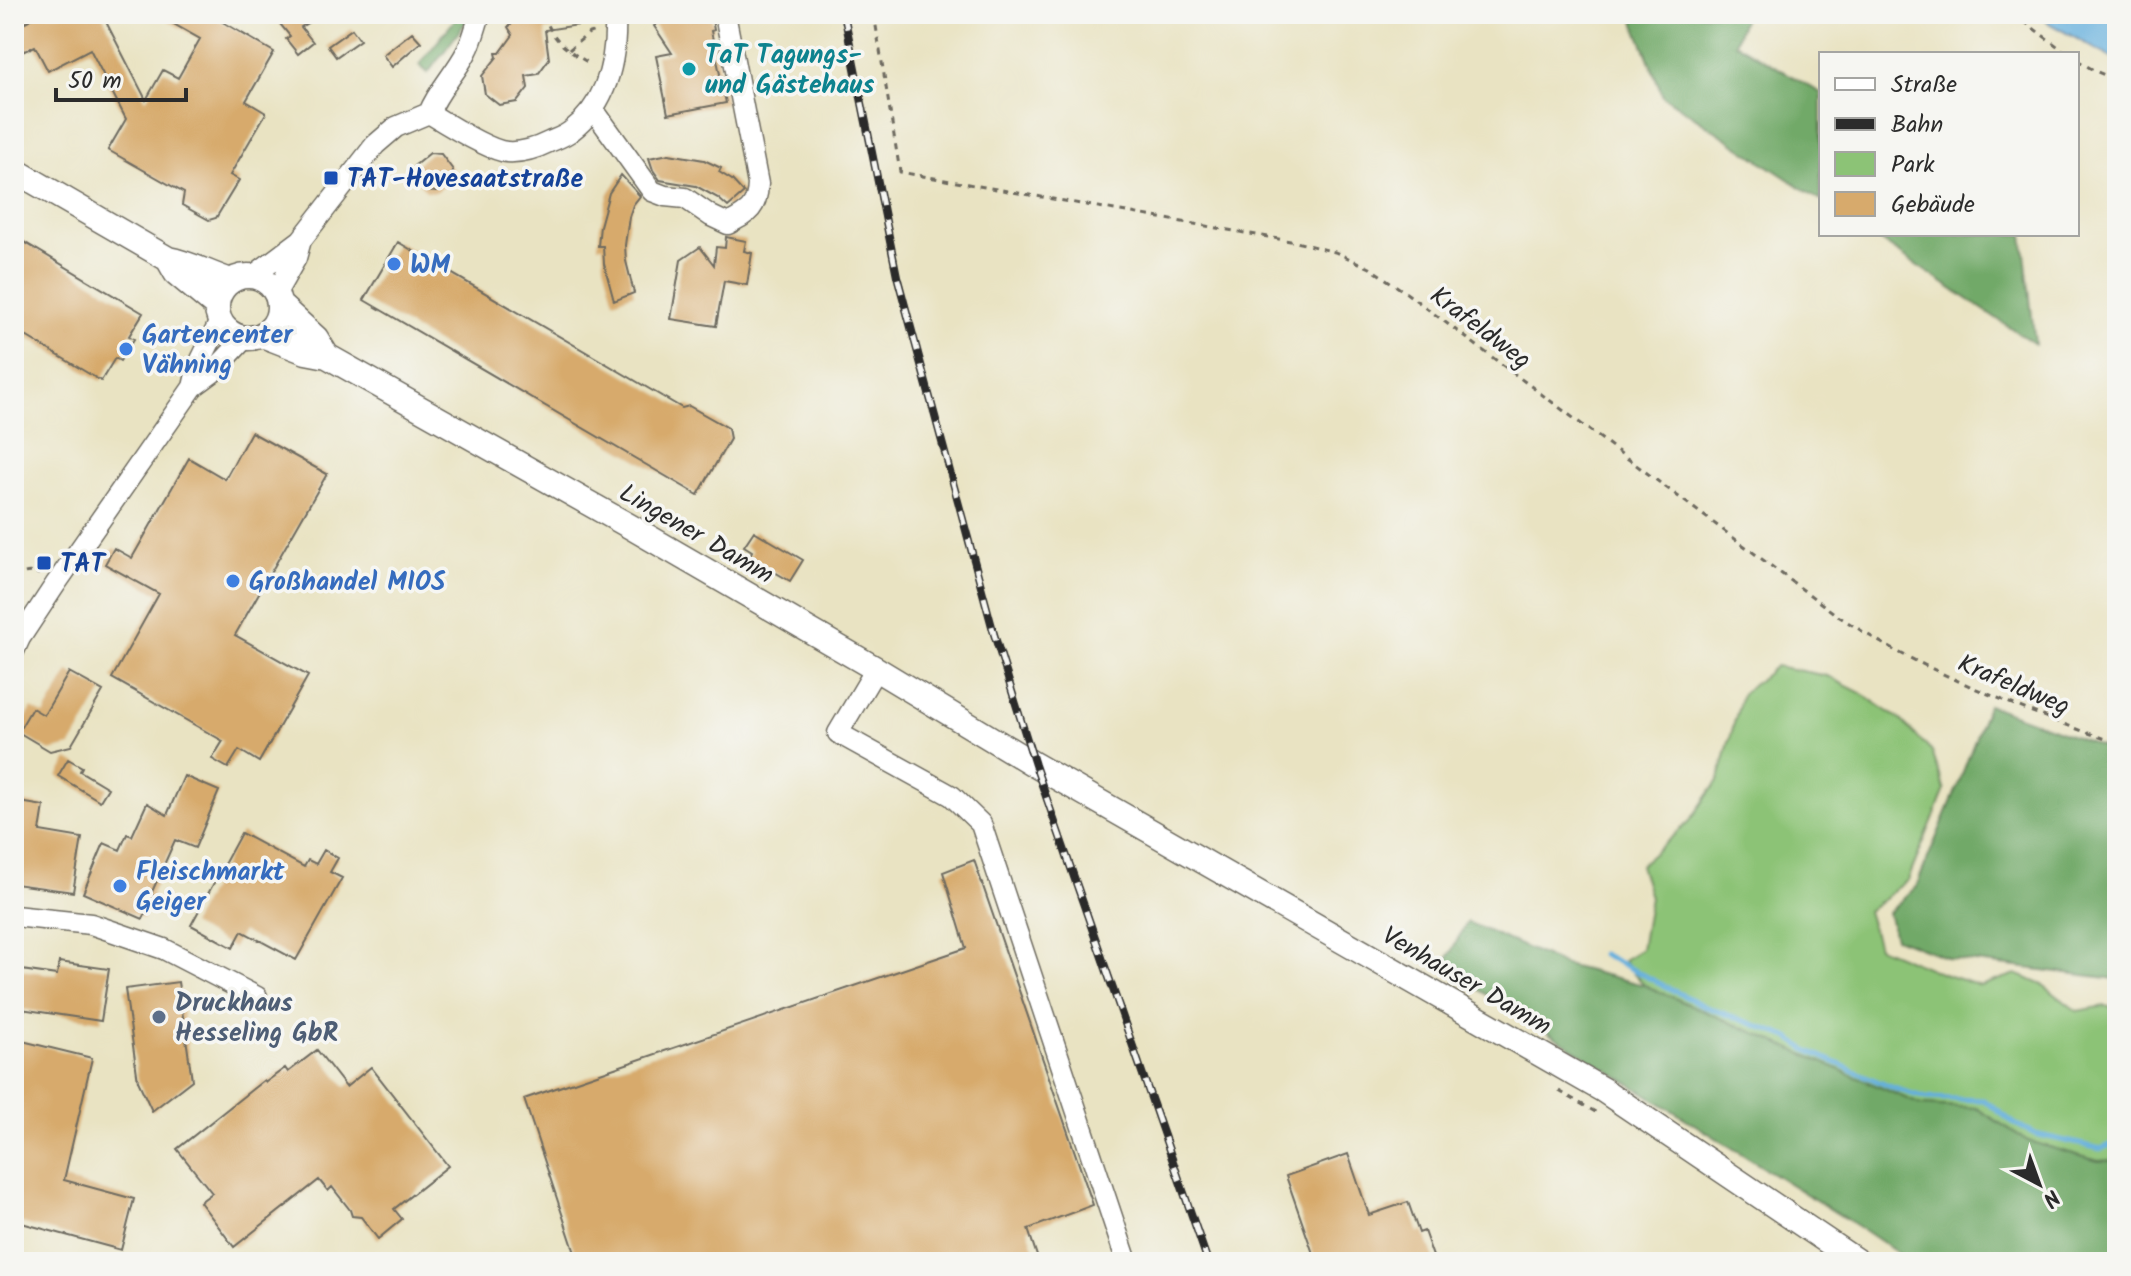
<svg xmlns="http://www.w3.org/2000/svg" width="2131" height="1276" font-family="Kalam,sans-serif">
  <rect width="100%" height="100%" fill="#f6f6f2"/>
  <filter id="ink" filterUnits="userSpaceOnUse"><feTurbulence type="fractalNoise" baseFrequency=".0125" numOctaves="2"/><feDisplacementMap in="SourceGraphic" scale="16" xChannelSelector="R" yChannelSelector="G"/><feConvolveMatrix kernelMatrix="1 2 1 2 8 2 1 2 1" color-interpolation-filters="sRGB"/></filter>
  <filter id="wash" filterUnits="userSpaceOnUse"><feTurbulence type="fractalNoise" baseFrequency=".006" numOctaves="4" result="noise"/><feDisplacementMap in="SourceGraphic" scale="32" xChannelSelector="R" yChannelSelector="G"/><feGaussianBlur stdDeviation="1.8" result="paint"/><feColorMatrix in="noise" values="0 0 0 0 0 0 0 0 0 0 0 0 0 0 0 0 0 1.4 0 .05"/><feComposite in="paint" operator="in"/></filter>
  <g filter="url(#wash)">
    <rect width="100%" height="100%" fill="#e9e3c2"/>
    <path fill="#8cc376" stroke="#5c7750" stroke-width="2" d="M1776 666 1827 676 1861 693 1902 721 1932 752 1945 790 1908 880 1867 911 1878 947 1943 974 1981 986 2016 974 2043 985 2077 1011 2105 1006 2117 1008V1160L2098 1161 2028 1141 1976 1108 1921 1105 1644 985 1623 960 1641 949 1650 897 1640 865 1689 822 1719 779 1742 694Z"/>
    <path fill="#71a967" stroke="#4e6a49" stroke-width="2" d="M457 14H472L428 73 419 65 458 16Z
      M1633 14H1745L1735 43 1821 93V201L1663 96 1635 24Z
      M1870 234H2023L2035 344Z
      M1988 705 2117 752V979L1950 959 1895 938 1888 913 1916 887 1955 793Z
      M1467 922 1565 965 1644 985 1921 1105 1976 1108 2028 1141 2098 1161 2117 1160V1262H1911L1865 1231 1443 967Z"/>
    <path fill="#64afdd" stroke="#486d84" stroke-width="2" d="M2039 14H2117V61L2050 24Z"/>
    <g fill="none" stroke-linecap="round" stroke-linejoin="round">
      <path stroke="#64afdd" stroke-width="5" d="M1602 954 1704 1006 1788 1037 1807 1050 1893 1088 1926 1098 1984 1100 2015 1124 2035 1134 2101 1149 2117 1142"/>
    </g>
    <g id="blocks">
      <path fill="#d7aa6c" d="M40 14H102L146 100 163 70 178 78 200 39 156 14H209L274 52 246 101 266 113 230 175 239 180 216 218 209 220 182 205 184 193 108 150 126 119 90 49 48 71 35 46 14 56V28Z
        M272 14H302L309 22 301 27 313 42 298 54 286 39 290 36Z
        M505 14H599V22L545 30 549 59 538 74 526 76 528 88 517 102 499 105 485 94 482 76 497 57 496 53H500L513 35 508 27 511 25Z
        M671 14H711L714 30 711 31 726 103 668 114 656 56 672 53 654 26Z
        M352 29 360 40 336 57 328 46Z
        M412 32 421 42 392 67 383 55Z
        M430 153 441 154 453 170 452 180 436 192 426 191 413 175 414 166Z
        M669 154 704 160 721 168 719 172 732 180 744 193 728 207 718 198 696 186 660 180 653 170 649 158Z
        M621 175 640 196 633 205 629 217 625 245 626 261 634 293 614 301 604 264 603 246H598L600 226 609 193Z
        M14 236 143 313 129 336 134 339 120 361 115 358 101 381 14 329Z
        M726 237 746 241 744 251 752 253 747 285 724 281 716 326 671 319 681 260 700 247 714 265 716 247 725 248Z
        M398 242 682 408 689 406 728 428 730 439 698 495 364 300Z
        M251 432 327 474 235 635 308 676 259 762 239 750 228 768 212 759 223 741 112 678 159 594 105 564 114 548 132 558 189 458 225 479Z
        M754 531 803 560 790 581 749 557 752 551 744 546Z
        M69 672 103 691 71 746 50 751 18 732 32 708 44 715Z
        M68 759 82 767 80 771 108 788 100 801 58 776Z
        M184 776 219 791 195 848 175 840 151 894 154 896 143 919 83 893 104 843 120 850 127 834 132 836 147 803 167 815Z
        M14 801 44 806 40 831 82 838 73 892 14 884Z
        M241 833 304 867 308 860 316 864 324 850 338 858 330 872 342 878 296 960 242 931 233 948 191 925Z
        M974 860 1093 1205 1028 1229 1039 1262H578L524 1099 966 948 943 872Z
        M59 962 109 969 101 1021 14 1008V969L57 975Z
        M178 982 192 1080 152 1111 138 1081 125 989Z
        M14 1039 92 1058 64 1180 134 1199 121 1250 14 1221Z
        M317 1050 346 1087 371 1067 448 1166 394 1209 402 1219 378 1239 361 1217 352 1216 350 1210 332 1187 328 1191 319 1180 234 1247 200 1202 212 1193 177 1149 264 1080 266 1082 285 1068 288 1072Z
        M1348 1154 1369 1215 1408 1202 1419 1233 1424 1231 1435 1262H1316L1286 1176Z"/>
    </g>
  </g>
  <g filter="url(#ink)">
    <use href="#blocks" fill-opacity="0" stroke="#6e6b60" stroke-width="2"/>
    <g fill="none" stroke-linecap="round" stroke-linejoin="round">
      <g stroke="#6e6b60" stroke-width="23">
        <path id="minor" d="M593 109 652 191 665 196 685 198 711 216 728 224C748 213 757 209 758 184L725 14
          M429 113C445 123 490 151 507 152 522 153 535 149 549 142 556 139 565 136 571 131 608 103 617 58 615 14
          M429 113C438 90 456 73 467 51 473 40 476 26 480 14
          M253 276 301 240 375 145 396 127 429 113
          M276 293 296 258 301 240
          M193 387 198 366 220 321
          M14 651 20 638 55 585 193 387 212 373 245 338
          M876 669 838 733 952 796 981 824 1127 1262
          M14 916 91 924 164 949 257 997"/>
      </g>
      <g stroke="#6e6b60" stroke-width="27">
        <path id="major" d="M14 170 168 259C190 263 209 274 231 281
          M168 259 176 273 217 307
          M217 307a31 31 0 1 1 62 0a31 31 0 1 1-62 0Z
          M280 305 316 338 327 356
          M262 335 306 352 327 356 631 527 876 669 1035 765 1603 1090 1858 1262"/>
      </g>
      <path stroke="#6e6b60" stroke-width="3" stroke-dasharray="6 6" stroke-linecap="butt" d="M544 14C552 41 568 51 591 64
        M874 14 900 172 1296 242 1335 252 1370 268 1405 292 1838 616C1859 629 1880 643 1902 654 1971 689 2044 718 2117 743
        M2014 14 2068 54
        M569 50 589 33 598 30
        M2077 60 2095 71 2117 80
        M14 578C23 572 29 571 39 574
        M1559 1091 1597 1113"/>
      <use href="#minor" stroke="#fff" stroke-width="20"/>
      <use href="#major" stroke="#fff" stroke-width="24"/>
      <g stroke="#2b2b2b" stroke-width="8">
        <path id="rail" d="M844 14 897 276 994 634 1035 765 1208 1262"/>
      </g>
      <use href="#rail" stroke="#f6f6f2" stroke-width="5" stroke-dasharray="15" stroke-linecap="butt"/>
    </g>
  </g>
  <circle fill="#0f9aa8" stroke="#f6f6f2" stroke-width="3" cx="689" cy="69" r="8"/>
  <g fill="#1a4fb4" stroke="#f6f6f2" stroke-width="3">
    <rect x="323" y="170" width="16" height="16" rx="4"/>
    <rect x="36" y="555" width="16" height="16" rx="4"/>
  </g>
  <g fill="#3f7fe0" stroke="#f6f6f2" stroke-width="3">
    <circle cx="394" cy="264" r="8"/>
    <circle cx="126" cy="349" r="8"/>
    <circle cx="233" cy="581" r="8"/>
    <circle cx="120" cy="886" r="8"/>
  </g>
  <circle fill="#5c6f8a" stroke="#f6f6f2" stroke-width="3" cx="159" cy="1017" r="8"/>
  <g text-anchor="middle" stroke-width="7" stroke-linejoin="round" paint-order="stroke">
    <g font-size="26" font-weight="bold" fill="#0d838f" stroke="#f6f6f2" text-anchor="start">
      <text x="705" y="63">TaT Tagungs-<tspan x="705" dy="30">und Gästehaus</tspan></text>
    </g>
    <g font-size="26" font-weight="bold" fill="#164399" stroke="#f6f6f2" text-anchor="start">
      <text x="347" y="187">TAT-Hovesaatstraße</text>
      <text x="60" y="572">TAT</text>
    </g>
    <g font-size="26" font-weight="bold" fill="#366cbe" stroke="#f6f6f2" text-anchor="start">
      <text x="410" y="273">WM</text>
      <text x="142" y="343">Gartencenter<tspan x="142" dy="30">Vähning</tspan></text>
      <text x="249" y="590">Großhandel MIOS</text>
      <text x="136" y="880">Fleischmarkt<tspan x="136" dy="30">Geiger</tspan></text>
    </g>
    <g font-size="26" fill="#2b2b2b" stroke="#f6f6f2">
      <text transform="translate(1481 327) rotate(37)" y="9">Krafeldweg</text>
      <text transform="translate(697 533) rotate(30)" y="9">Lingener Damm</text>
      <text transform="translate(2014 684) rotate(23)" y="9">Krafeldweg</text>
      <text transform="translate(1467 980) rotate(30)" y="9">Venhauser Damm</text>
    </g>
    <g font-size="26" font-weight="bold" fill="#4e5e75" stroke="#f6f6f2" text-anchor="start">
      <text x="175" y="1011">Druckhaus<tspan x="175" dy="30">Hesseling GbR</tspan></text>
    </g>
  </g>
  <rect width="2131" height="1276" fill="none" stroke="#f6f6f2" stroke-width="48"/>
  <rect x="1819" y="52" width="260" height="184" fill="#f6f6f2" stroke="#a5a5a2" stroke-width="2"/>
  <rect x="1835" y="78" width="40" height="12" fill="#ffffff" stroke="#a5a5a2" stroke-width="2"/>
  <text x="1891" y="92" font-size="24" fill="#2b2b2b">Straße</text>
  <rect x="1835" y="118" width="40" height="12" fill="#2b2b2b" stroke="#a5a5a2" stroke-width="2"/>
  <text x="1891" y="132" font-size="24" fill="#2b2b2b">Bahn</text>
  <rect x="1835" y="152" width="40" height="24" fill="#8cc376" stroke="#a5a5a2" stroke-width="2"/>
  <text x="1891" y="172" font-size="24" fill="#2b2b2b">Park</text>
  <rect x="1835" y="192" width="40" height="24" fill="#d7aa6c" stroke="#a5a5a2" stroke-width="2"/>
  <text x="1891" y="212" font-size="24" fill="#2b2b2b">Gebäude</text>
  <g transform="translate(2039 1184) rotate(139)" stroke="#f6f6f2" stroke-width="6" paint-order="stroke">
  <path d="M0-6L14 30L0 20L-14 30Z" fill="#2b2b2b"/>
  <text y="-12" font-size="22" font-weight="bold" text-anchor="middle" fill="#2b2b2b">N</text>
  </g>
  <path d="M56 88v12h130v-12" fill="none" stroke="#2b2b2b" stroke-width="4"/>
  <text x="68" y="88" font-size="24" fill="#2b2b2b" stroke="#f6f6f2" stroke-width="6" paint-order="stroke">50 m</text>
</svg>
